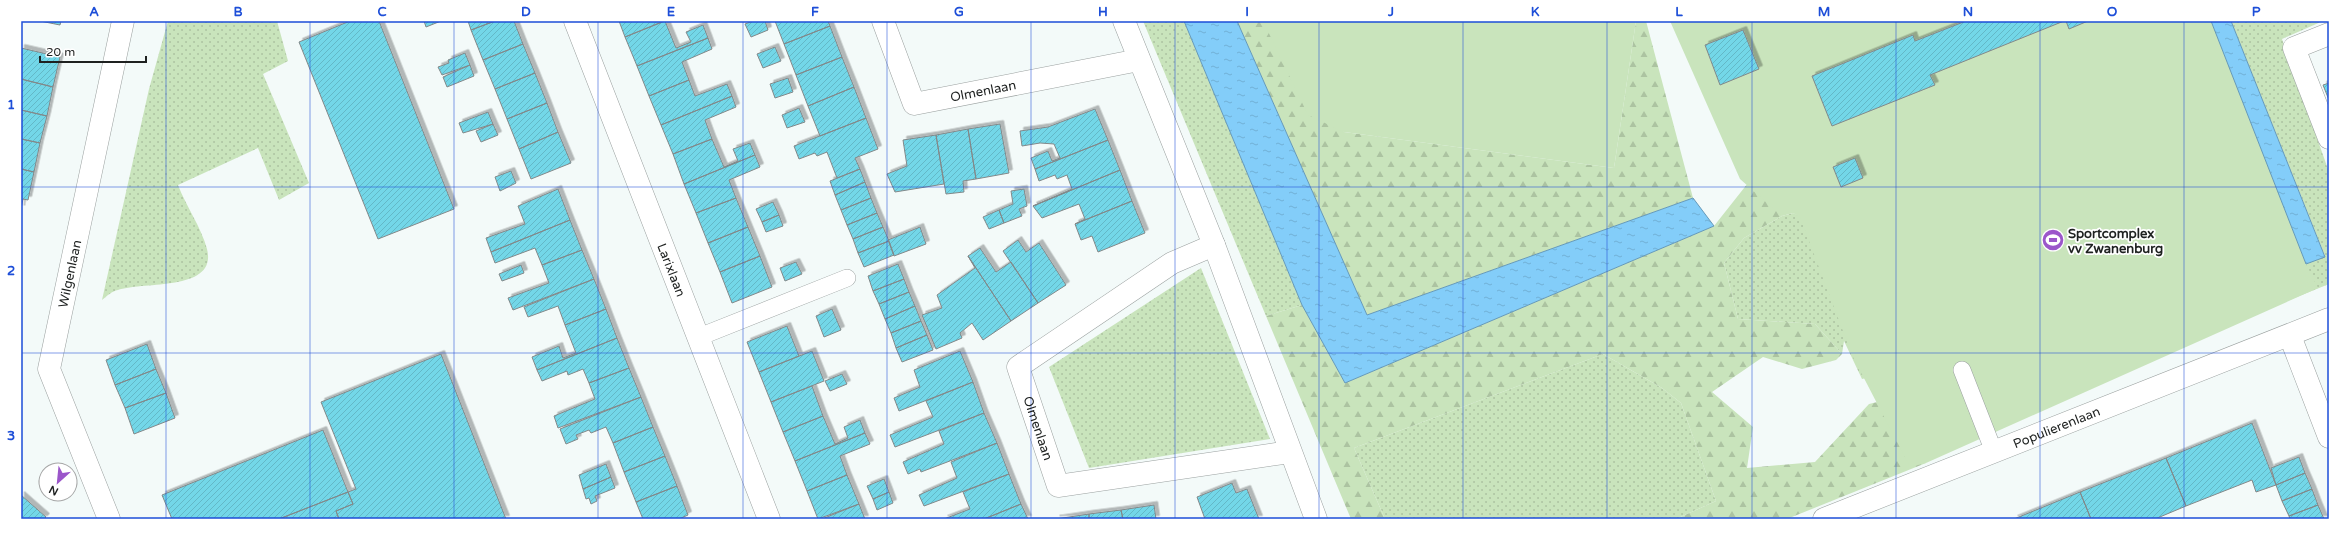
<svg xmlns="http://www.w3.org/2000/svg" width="2350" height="540" font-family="'Varela Round',sans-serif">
  <defs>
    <pattern id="grass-dots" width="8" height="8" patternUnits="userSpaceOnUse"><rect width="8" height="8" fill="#c9e4bc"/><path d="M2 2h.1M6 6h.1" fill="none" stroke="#acc3a1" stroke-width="1.8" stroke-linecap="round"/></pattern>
    <pattern id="forest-firs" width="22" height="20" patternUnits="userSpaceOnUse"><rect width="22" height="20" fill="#c9e4bc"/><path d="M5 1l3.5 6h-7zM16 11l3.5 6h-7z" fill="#acc3a1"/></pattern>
    <pattern id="water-ripples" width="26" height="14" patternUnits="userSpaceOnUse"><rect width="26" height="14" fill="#83cdf9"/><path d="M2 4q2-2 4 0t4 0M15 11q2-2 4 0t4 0" fill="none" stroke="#71b0d5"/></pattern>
    <pattern id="building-hatch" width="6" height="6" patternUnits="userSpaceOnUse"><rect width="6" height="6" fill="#73d7e8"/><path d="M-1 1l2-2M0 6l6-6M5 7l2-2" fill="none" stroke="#63b8c7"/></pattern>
    <filter id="shadow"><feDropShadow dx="3.5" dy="-3.5" stdDeviation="0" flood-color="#0004"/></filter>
  </defs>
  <rect width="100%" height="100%" fill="#f3faf9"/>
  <path fill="url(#grass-dots)" d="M168 21H277L288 61 263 74 309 183 279 200 258 148 178 185C186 206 201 227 207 249 218 292 142 281 118 290 112 291 107 296 102 300L149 89Z
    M1143 21H1184L1302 305 1266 316Z
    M2211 21 2306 264 2325 256 2231 21H2323L2282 39 2329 172V284L2287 301Z
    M1806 174 1892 372 1862 379 1844 341 1842 354 1815 324 1738 319 1724 263 1744 238 1782 216 1793 213 1800 216Z
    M1201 268 1270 439 1089 468 1049 367Z
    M1603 354 1662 388 1681 403 1716 501 1676 519H1385L1354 448Z"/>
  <path fill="url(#forest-firs)" d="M1237 21H1309L1344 132 1614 168 1636 21H1646L1693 198 1367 315Z
    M1793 126 1773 190 1782 216 1744 238 1724 263 1738 319 1815 324 1842 354 1836 360 1802 369 1763 357 1712 392 1753 427 1747 468 1815 462 1869 404 1898 397 1926 463 1787 519H1676L1716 501 1681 403 1662 388 1603 354 1354 448 1385 519H1351L1266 316 1302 305 1345 383 1714 226Z"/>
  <path fill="#c9e4bc" d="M1263 21H1636L1614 168 1344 132 1308 115Z
    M1670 21H2211L2306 264 2318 288 1926 463 1910 467 1852 355 1800 217 1793 213 1782 216 1740 179Z"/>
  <path fill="url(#water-ripples)" stroke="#6599b8" d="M1184 21H1237L1367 315 1693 198 1714 226 1345 383 1302 305Z
    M2211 21H2231L2325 257 2306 264Z"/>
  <path fill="url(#building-hatch)" stroke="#828889" filter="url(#shadow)" d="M40 21H61L60 25Z
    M350 21H379L454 209 378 239 299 42Z
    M424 21H441L426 27Z
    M468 21H495L471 30Z
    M495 21H514L523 44 483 60 471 30Z
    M619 21H664L625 37Z
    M665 21 676 48 691 42 686 32 703 25 708 38 637 66 625 37Z
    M753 21H765L768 30 751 37 745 24Z
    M775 21H828L830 26 784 44Z
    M1966 21H2064L1930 75 1935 85 1832 126 1812 76 1913 35 1915 41Z
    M2066 21H2088L2069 29Z
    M830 26 842 57 796 75 784 44Z
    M1743 30 1759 69 1720 85 1705 45Z
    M708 38 712 49 682 62 689 80 649 96 637 66Z
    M523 44 535 73 495 89 483 60Z
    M775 47 781 61 763 68 757 54Z
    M21 48 60 57 53 87 21 79Z
    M465 53 470 65 442 75 438 67 449 63 448 60Z
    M842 57 854 87 808 106 796 75Z
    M470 65 474 76 447 87 443 77Z
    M535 73 547 103 507 119 495 89Z
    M788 78 793 92 775 98 770 84Z
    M21 79 53 87 47 116 21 110Z
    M689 80 695 96 727 84 732 96 661 125 649 96Z
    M2329 83V100L2323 85Z
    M854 87 866 118 820 136 808 106Z
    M732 96 736 107 705 120 712 139 673 154 661 125Z
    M547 103 558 132 519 149 507 119Z
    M799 108 805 122 787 128 782 115Z
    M1095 109 1108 140 1035 169 1031 158 1048 151 1052 161 1060 158 1054 144 1040 143 1022 146 1020 131 1048 127Z
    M21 110 47 116 40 143 21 139Z
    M488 112 493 124 463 133 459 123Z
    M866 118 878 149 855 158 860 169 837 178 827 152 817 156 815 153 799 159 794 146Z
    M493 124 498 135 481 142 476 131Z
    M1000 124 1009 173 976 179 968 129Z
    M968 129 976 179 963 181 964 192 946 194 936 135Z
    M558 132 571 163 531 179 519 149Z
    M936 135 944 184 895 192 887 174 907 166 903 140Z
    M21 139 40 143 34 172 21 169Z
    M712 139 724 167 738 161 733 149 750 143 755 155 684 184 673 154Z
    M1108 140 1120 170 1033 206 1072 189 1067 175 1057 179 1055 175 1039 181 1035 169Z
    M755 155 760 167 729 180 736 198 696 213 684 184Z
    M1855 158 1863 178 1841 187 1833 167Z
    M21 169 34 172 28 200 23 199 21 209Z
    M860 169 865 182 835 195 830 181Z
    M1120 170 1132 201 1075 224 1085 219 1079 204 1042 218 1033 206Z
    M511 171 516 183 500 191 495 177Z
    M865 182 871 198 841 210 835 195Z
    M558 189 570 220 491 252 486 238 525 224 518 206Z
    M1024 189 1027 206 1019 209 1022 216 1004 223 999 210 1013 204 1011 191Z
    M736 198 748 227 708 243 696 213Z
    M871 198 877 213 847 225 841 210Z
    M1132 201 1145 233 1098 252 1092 236 1081 240 1075 224Z
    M773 202 779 215 762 222 756 209Z
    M999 210 1004 223 989 229 983 217Z
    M877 213 883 227 853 239 847 225Z
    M779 215 783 226 766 232 762 222Z
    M570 220 582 250 542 265 535 248 495 263 491 252Z
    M748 227 760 256 720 272 708 243Z
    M883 227 889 241 858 253 853 239Z
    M920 227 926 244 894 256 888 240Z
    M1018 240 1026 252 1039 243 1066 285 1038 303 1003 251Z
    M889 241 894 255 864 267 858 253Z
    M980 248 996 272 1011 262 1038 303 1011 321 968 256Z
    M582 250 594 279 513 310 508 298 549 283 542 265Z
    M760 256 772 287 732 303 720 272Z
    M968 256 1011 321 983 340 972 323 960 333 962 338 936 349 922 315 942 308 937 295 975 268Z
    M796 262 802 274 785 281 780 268Z
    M898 264 904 279 873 291 868 276Z
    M521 265 524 273 502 281 499 274Z
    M594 279 606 309 565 325 558 306 528 317 524 307Z
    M904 279 909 292 879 304 873 291Z
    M909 292 915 306 885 319 879 304Z
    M915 306 921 321 891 333 885 319Z
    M606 309 617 338 537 370 532 357 559 346 563 358 576 353 565 325Z
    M832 309 841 330 824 337 816 316Z
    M921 321 927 335 896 348 891 333Z
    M787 326 799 356 759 372 747 342Z
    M927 335 933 350 902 362 896 348Z
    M617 338 629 368 589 383 583 369 568 375 567 371 542 381 537 370Z
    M147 344 156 369 115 385 106 360Z
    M812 351 824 381 771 402 759 372Z
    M960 351 973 382 899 411 894 398 920 387 914 370Z
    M441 354 506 519H339L336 511 353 504 348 492 356 489 321 402Z
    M629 368 641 397 558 428 554 416 595 399 589 383Z
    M156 369 166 393 125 408 115 385Z
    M842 374 847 384 830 391 825 381Z
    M973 382 984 413 895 447 890 435 933 417 926 401Z
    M812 386 823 416 783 432 771 402Z
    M166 393 175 418 134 434 125 408Z
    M641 397 653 427 613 443 606 427 591 433 589 430 576 435 578 439 566 444 560 429Z
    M984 413 997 443 921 472 920 469 908 474 903 462 944 444 939 431Z
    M823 416 835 444 848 438 844 427 860 420 865 433 795 461 783 432Z
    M2252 423 2276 485 2256 492 2252 480 2186 506 2166 458Z
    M653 427 665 456 624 472 613 443Z
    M323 430 348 492 279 519H172L162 495Z
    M865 433 870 444 840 456 847 475 807 491 795 461Z
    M997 443 1009 474 924 506 919 495 957 478 951 462Z
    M665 456 677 486 636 502 624 472Z
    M2299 457 2305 473 2276 485 2271 468Z
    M2166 458 2186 506 2155 519H2091L2080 492Z
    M606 464 611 477 583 489 579 475Z
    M2305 473 2312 489 2282 501 2276 485Z
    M1009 474 1021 504 984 519H944L970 509 963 492Z
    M847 475 859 504 818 519 807 491Z
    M611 477 615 488 595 496 597 501 591 504 589 498 586 499 583 489Z
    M884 479 889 492 873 499 867 486Z
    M1232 483 1236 493 1247 489 1259 519H1205L1197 497Z
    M677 486 688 515 679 519H643L636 502Z
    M2312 489 2318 505 2289 516 2282 501Z
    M348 492 353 504 336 511 339 519H279Z
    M889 492 893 503 877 510 873 499Z
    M2080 492 2091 519H2014Z
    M21 495 46 517 44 519H21Z
    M859 504 865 519H822Z
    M1021 504 1028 519H984Z
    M1154 505 1156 519H1123L1121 510Z
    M2318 505 2324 519H2290L2289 516Z
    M1121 510 1123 519H1089V514Z
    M1089 514V519H1056Z"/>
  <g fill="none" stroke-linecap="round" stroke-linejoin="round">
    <g stroke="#9ba1a0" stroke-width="18">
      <path id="service" d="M699 337 847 278
        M1962 370 1994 452"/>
    </g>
    <g stroke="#9ba1a0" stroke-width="23">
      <g id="pedestrian">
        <path id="s1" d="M883 21 914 104 1139 60"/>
        <path id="s2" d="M1214 245 1172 263 1018 367 1058 486 1290 452"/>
      </g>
    </g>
    <g stroke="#9ba1a0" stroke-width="23">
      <g id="minor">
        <path id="s3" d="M575 21 769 519"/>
        <path d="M1124 21 1214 245 1316 519"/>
        <path d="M2329 34 2294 48 2329 138"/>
        <path d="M2290 336 2329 437"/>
        <path id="s4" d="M109 519 49 369 123 21"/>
        <path id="s5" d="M1824 519 2329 319"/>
      </g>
    </g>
    <use href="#service" stroke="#fff" stroke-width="17"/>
    <use href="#pedestrian" stroke="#fff" stroke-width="22"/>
    <use href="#minor" stroke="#fff" stroke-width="22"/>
  </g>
  <path fill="none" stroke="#1d4ed8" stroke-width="1" stroke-opacity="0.55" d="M166 21V519M310 21V519M454 21V519M598 21V519M743 21V519M887 21V519M1031 21V519M1175 21V519M1319 21V519M1463 21V519M1607 21V519M1752 21V519M1896 21V519M2040 21V519M2184 21V519M21 187H2329M21 353H2329"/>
  <defs>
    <g id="stadium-disc" transform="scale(1.15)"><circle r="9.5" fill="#9b56ca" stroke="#fff"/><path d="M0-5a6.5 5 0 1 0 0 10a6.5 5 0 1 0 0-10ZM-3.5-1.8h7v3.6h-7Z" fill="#fff"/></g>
  </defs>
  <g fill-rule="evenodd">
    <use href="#stadium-disc" x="2053" y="240"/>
  </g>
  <g text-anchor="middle" stroke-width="3.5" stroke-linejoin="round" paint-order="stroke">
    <g font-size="13" fill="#1e2120" stroke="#fff">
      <text dy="5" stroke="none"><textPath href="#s1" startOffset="159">Olmenlaan</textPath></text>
      <text dy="5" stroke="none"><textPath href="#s3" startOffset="267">Larixlaan</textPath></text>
      <text dy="5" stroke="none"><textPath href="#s4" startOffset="259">Wilgenlaan</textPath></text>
      <text dy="5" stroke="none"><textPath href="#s5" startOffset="250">Populierenlaan</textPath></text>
      <text dy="5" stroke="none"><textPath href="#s2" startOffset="296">Olmenlaan</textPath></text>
    </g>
    <g font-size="13" font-weight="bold" fill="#1e2120" stroke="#fff" text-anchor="start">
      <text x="2068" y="238">Sportcomplex<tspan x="2068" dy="15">vv Zwanenburg</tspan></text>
    </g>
  </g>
  <rect width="2350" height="540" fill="none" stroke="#ffffff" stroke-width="44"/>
  <g transform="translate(58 482) rotate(207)"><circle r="19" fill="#ffffff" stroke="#a5a6a6"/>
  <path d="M0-3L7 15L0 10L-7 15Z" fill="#9b56ca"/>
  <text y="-6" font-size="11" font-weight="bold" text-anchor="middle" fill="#1e2120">N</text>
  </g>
  <path d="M40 56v6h106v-6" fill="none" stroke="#1e2120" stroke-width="2"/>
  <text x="46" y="56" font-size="12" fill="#1e2120" stroke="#ffffff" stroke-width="3" paint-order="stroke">20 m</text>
  <rect x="22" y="22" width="2306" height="496" fill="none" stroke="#1d4ed8" stroke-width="1.5"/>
  <g font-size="13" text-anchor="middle" font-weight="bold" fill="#1d4ed8">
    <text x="94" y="16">A</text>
    <text x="238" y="16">B</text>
    <text x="382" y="16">C</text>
    <text x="526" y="16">D</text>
    <text x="671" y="16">E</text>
    <text x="815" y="16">F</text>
    <text x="959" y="16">G</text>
    <text x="1103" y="16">H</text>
    <text x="1247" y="16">I</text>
    <text x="1391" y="16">J</text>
    <text x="1535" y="16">K</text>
    <text x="1679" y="16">L</text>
    <text x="1824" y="16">M</text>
    <text x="1968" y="16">N</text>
    <text x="2112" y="16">O</text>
    <text x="2256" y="16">P</text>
    <text x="11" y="109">1</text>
    <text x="11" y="275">2</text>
    <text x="11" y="440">3</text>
  </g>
</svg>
